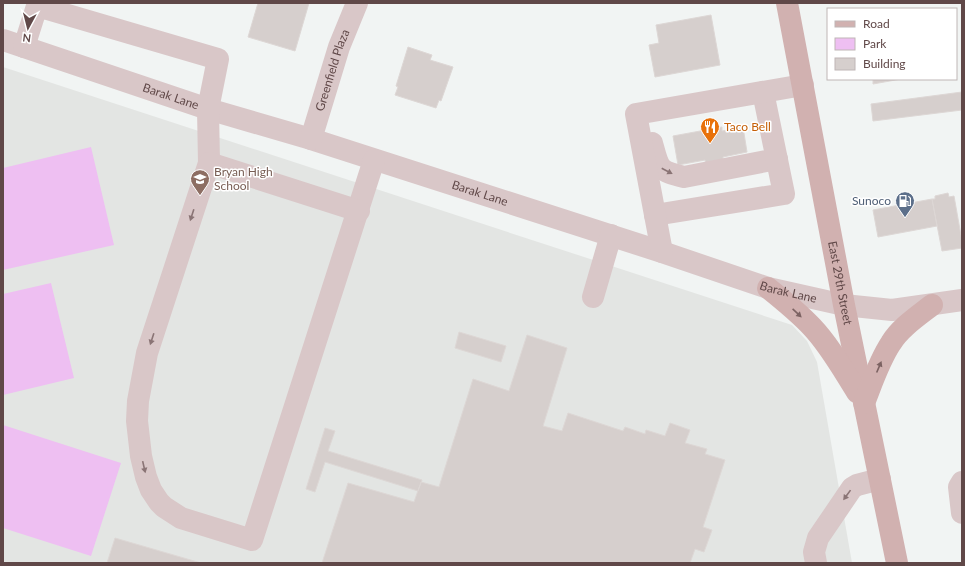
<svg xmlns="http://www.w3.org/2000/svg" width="965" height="566" font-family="Lato,sans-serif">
  <rect width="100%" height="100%" fill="#f1f4f3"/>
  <path fill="#e3e5e3" d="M3 67 792 325 807 341 817 362 852 563H3Z"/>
  <path fill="#eebff2" d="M91 147 114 245 3 270V168Z
    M51 283 74 378 3 395V294Z
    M3 425 121 463 91 556 3 528Z"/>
  <path fill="#d6cfcd" stroke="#ddd7d5" d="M258 3H309L295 51 248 37Z
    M711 15 720 65 655 77 649 45 659 43 656 25Z
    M408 47 432 55 430 60 453 67 441 101 439 100 436 108 395 95 398 87 396 86Z
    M873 79H901L873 84Z
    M962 92V110L873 121 871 104Z
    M722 127V131L743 127 747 152 723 157V161L706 164 705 160 678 165 673 136Z
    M948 193 949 197 954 196 962 241V248L942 251 932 199H935V196Z
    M932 199 937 226 878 237 873 210Z
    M459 332 506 346 501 362 455 348Z
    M527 335 567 348 543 426 562 431 568 413 623 431 625 427 645 434 646 430 665 436 670 423 690 430 685 443 707 449 705 454 725 460 703 527 712 530 704 552 695 549 690 563H322L348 483 414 502 421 482 439 487 473 379 509 391Z
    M325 428 335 431 328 451 422 480 418 491 325 462 315 492 306 489Z
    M115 538 201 563H107Z"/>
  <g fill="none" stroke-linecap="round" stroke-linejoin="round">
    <g stroke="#d9c7c8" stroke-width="22">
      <path id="s1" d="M3 40 208 109 311 139 662 252 768 288 844 305 892 310 962 300"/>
      <path d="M24 47 37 6 218 59 208 109 209 163 147 353 138 401 137 421 141 456 146 477 151 490 159 502 164 507 181 518 252 540 374 160"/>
      <path id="s2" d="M311 139 339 47 357 3"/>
      <path d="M652 143C659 169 658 171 684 177L777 159"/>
      <path d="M209 163 359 211"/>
      <path d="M655 215 784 194 763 92"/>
      <path d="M662 252 636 114 803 85"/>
      <path d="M593 297 611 235"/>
      <path d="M962 482 959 487 962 513"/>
      <path d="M816 563 814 552 818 538 852 488 857 485 880 479"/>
    </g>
    <g stroke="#d1b1b0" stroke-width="22">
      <path id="s3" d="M787 3 844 305 897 563"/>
      <path d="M768 288C783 300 798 312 812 327 830 346 843 370 857 392"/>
      <path d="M864 403C872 383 879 361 891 343 900 328 918 316 932 305"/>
    </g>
  </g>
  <defs><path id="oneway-solid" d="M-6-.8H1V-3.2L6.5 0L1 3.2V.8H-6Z"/></defs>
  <g fill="#8a7475">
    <use href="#oneway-solid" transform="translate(667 171) rotate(28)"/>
    <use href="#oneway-solid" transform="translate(192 215) rotate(108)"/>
    <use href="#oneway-solid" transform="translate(152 339) rotate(108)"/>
    <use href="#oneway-solid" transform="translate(144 467) rotate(77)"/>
    <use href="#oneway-solid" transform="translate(847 495) rotate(126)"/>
  </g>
  <g fill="#7c6262">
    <use href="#oneway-solid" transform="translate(797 313) rotate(43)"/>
    <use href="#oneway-solid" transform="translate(879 367) rotate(-67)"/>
  </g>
  <defs>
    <g id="restaurant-pin" transform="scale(1)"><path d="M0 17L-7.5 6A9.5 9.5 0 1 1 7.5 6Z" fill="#e8710a" stroke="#fff"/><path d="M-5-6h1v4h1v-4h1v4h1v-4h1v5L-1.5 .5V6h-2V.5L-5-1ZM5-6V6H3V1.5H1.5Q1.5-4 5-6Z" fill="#fff"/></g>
    <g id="school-pin" transform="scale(1)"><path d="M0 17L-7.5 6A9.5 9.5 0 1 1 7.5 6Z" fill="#8d6e63" stroke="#fff"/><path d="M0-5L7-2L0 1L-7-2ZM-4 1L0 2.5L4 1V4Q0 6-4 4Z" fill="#fff"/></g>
    <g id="fuel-pin" transform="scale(1)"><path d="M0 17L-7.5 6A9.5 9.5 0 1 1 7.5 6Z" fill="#5c6f8a" stroke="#fff"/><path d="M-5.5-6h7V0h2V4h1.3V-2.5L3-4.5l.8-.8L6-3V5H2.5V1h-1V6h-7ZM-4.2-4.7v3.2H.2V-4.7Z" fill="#fff"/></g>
  </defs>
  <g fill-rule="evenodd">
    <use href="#restaurant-pin" x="710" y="127"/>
    <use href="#school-pin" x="200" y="179"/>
    <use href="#fuel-pin" x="905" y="201"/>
  </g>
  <g text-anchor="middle" stroke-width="3" stroke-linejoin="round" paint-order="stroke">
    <g font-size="12" fill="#604848" stroke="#fff">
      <text dy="4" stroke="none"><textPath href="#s2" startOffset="72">Greenfield Plaza</textPath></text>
      <text dy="4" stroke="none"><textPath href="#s1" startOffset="177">Barak Lane</textPath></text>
      <text dy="4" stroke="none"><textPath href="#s1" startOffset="501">Barak Lane</textPath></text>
      <text dy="4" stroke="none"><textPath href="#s3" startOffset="285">East 29th Street</textPath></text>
      <text dy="4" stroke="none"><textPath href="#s1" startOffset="825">Barak Lane</textPath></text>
    </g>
    <g font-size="12" fill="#c56008" stroke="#fff" text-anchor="start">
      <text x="724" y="131">Taco Bell</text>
    </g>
    <g font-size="12" fill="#785e54" stroke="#fff" text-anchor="start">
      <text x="214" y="176">Bryan High<tspan x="214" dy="14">School</tspan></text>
    </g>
    <g font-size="12" fill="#4e5e75" stroke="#fff" text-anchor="end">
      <text x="891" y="205">Sunoco</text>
    </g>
  </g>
  <rect width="965" height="566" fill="none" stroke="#604848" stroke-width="8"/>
  <rect x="827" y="8" width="130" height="72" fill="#ffffff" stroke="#bfb6b6"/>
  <rect x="835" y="21" width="20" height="6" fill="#d1b1b0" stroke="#bfb6b6"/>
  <text x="863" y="28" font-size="12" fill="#604848">Road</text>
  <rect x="835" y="38" width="20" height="12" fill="#eebff2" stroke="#bfb6b6"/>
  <text x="863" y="48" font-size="12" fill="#604848">Park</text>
  <rect x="835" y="58" width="20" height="12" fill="#d6cfcd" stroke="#bfb6b6"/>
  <text x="863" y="68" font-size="12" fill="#604848">Building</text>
  <g transform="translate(28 28) rotate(187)" stroke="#ffffff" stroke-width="3" paint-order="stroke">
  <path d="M0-3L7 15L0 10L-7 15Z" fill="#604848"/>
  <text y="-6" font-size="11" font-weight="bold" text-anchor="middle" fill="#604848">N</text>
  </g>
</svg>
